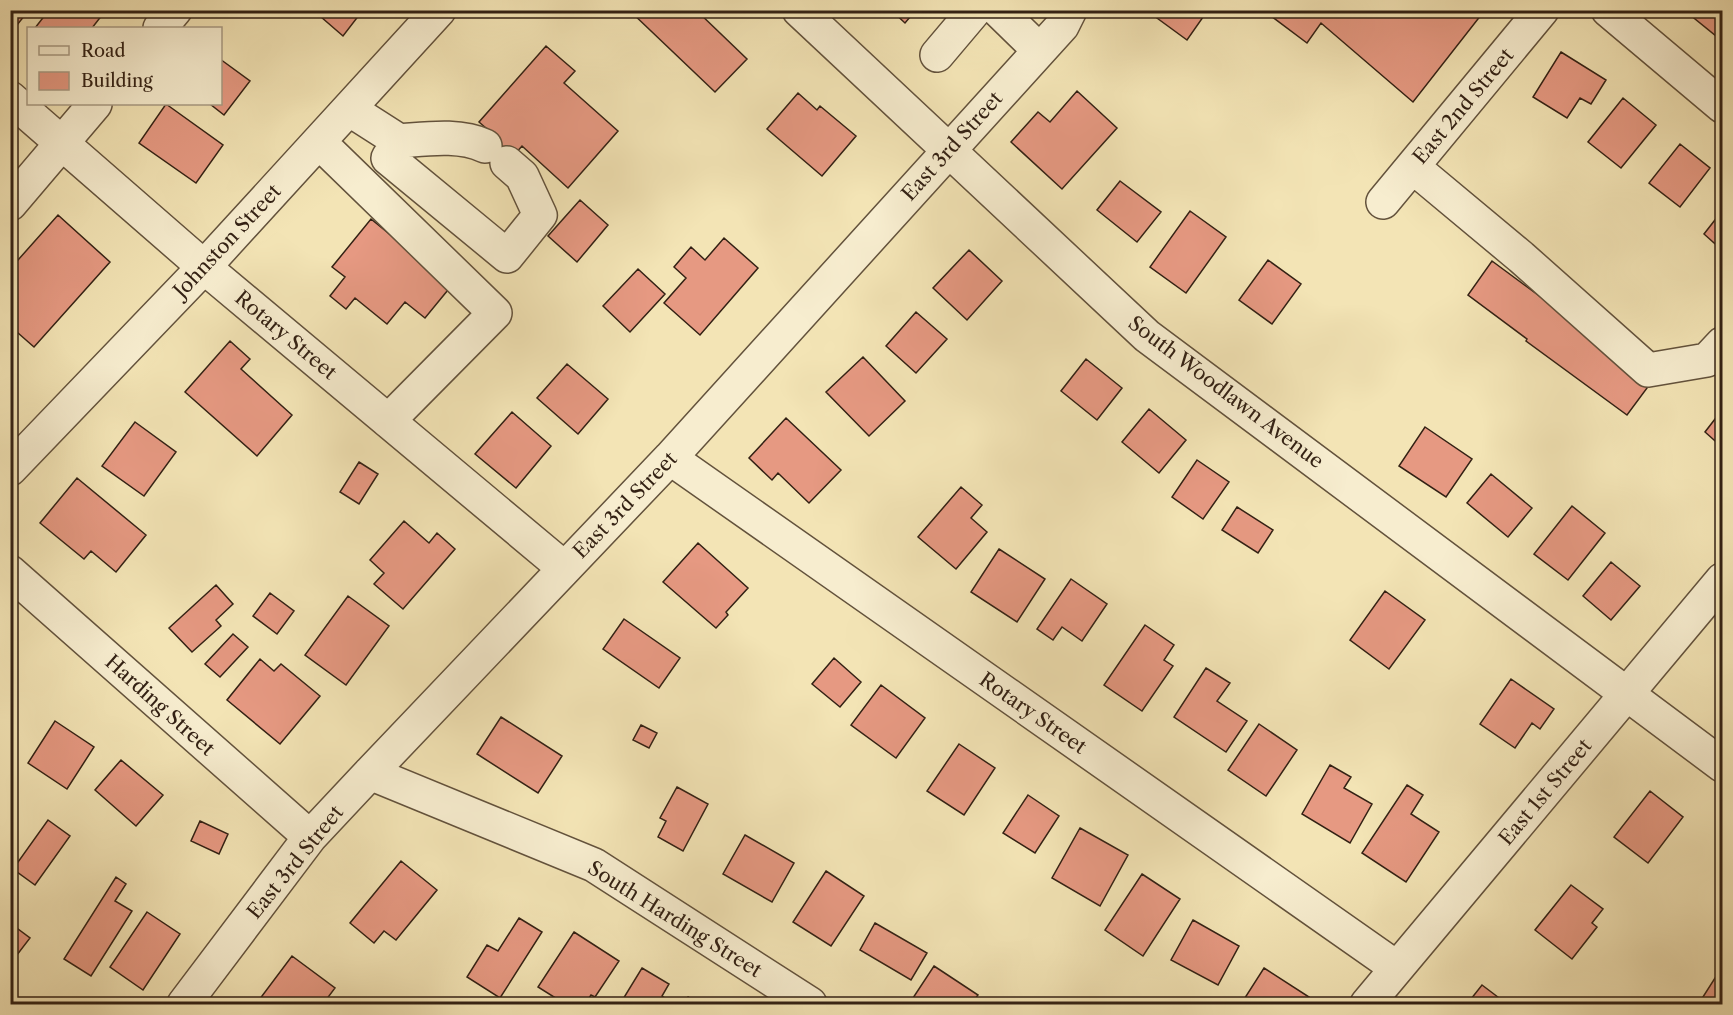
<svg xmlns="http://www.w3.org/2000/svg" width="1733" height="1015" font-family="'Libre Caslon Text',serif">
  <rect width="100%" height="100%" fill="#f3e4b5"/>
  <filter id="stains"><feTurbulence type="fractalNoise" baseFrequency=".00333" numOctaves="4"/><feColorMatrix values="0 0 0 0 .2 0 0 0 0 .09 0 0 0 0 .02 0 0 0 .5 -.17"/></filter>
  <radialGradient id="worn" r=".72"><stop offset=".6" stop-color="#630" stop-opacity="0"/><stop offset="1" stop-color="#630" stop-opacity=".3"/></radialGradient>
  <path fill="#e69982" stroke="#332114" stroke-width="1.5" d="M10 10H29L17 25 10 20Z
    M49 10H106L92 28H35Z
    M313 10H363L343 36Z
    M629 10H696L747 59 715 92Z
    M891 10H916L905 23Z
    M1146 10H1208L1187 40Z
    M1263 10H1485L1413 102 1321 23 1307 43Z
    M1684 10H1722V38L1721 40Z
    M546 46 575 71 564 83 618 131 568 188 522 146 500 171 479 152 494 135 479 122Z
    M1561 52 1606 80 1591 104 1580 98 1567 118 1533 97Z
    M220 59 250 81 224 115 210 104H220Z
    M1077 91 1117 128 1062 189 1011 142 1038 112 1050 122Z
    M798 93 817 110 820 106 856 136 822 176 767 129Z
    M1623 98 1656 125 1621 168 1588 142Z
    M166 104 223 145 196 183 139 143Z
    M1680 144 1710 168 1680 207 1649 183Z
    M1120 181 1161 212 1137 242 1097 210Z
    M580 200 608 225 577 262 548 236Z
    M1190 211 1226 237 1186 293 1150 267Z
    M1722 211V250L1704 234Z
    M58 215 110 262 34 347 10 326V269Z
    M371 219 452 285 425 318 405 302 387 324 355 298 346 309 330 296 345 277 332 267Z
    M724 238 758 268 700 335 664 303 686 278 674 267 691 247 705 260Z
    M969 250 1002 281 967 320 933 288Z
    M1268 260 1301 284 1272 324 1239 300Z
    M1492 261 1653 380 1627 415 1526 341 1527 339 1468 295Z
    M638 269 665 294 630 332 603 306Z
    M916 312 947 339 916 373 886 346Z
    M230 341 250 359 241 369 292 415 257 456 185 392Z
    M863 357 905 401 869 436 826 392Z
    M1086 359 1122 388 1097 420 1061 391Z
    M567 364 608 399 578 434 537 398Z
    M1149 409 1186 440 1159 473 1122 442Z
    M1722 410V447L1705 432Z
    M512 412 551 446 516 488 475 454Z
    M786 418 841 470 809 503 778 473 772 480 749 458Z
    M135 422 176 452 144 496 102 466Z
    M1425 427 1472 459 1446 497 1399 466Z
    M1197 460 1229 482 1203 519 1172 497Z
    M359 462 378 474 359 504 340 492Z
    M1491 474 1532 508 1508 537 1467 503Z
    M77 478 146 535 116 572 91 551 84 559 40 523Z
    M961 487 982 505 971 518 987 532 956 569 918 537Z
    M1572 506 1605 533 1568 580 1534 554Z
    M1237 507 1273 530 1258 553 1222 530Z
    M404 521 429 543 437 533 455 549 403 609 374 584 384 573 370 560Z
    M698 543 748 588 726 612 728 615 716 628 663 582Z
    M999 549 1045 579 1017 622 971 592Z
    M1611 562 1640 586 1611 620 1583 596Z
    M1071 579 1107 604 1082 641 1062 627 1053 640 1037 629Z
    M216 585 233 604 216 620 221 626 192 652 169 628Z
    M1385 591 1425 620 1389 669 1350 640Z
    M270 593 294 611 277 634 253 616Z
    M348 596 389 626 346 685 305 655Z
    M624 619 680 658 659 688 603 649Z
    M1145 625 1174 645 1164 660 1173 666 1142 711 1104 685Z
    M233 634 248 647 220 677 205 664Z
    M834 658 861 682 840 707 812 684Z
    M260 659 274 671 281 664 320 696 280 744 227 700Z
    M1206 668 1230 683 1217 701 1247 721 1226 752 1174 717Z
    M1511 679 1554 709 1540 729 1532 723 1515 748 1480 724Z
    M881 685 925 718 896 758 851 725Z
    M501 717 562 756 538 793 477 754Z
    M55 721 94 747 67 789 28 763Z
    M1259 724 1297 750 1266 796 1228 770Z
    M641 725 657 733 649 748 633 740Z
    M959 744 995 768 964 815 927 791Z
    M121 760 163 795 136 826 95 790Z
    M1330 765 1351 777 1344 788 1372 804 1350 843 1302 814Z
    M1407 785 1423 795 1411 814 1439 832 1406 882 1362 853Z
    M677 787 708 804 683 851 658 837 666 821 660 818Z
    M1650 791 1683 817 1648 863 1614 837Z
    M1028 795 1059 816 1035 853 1003 833Z
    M48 820 70 836 35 885 13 869Z
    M200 821 228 834 219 854 191 841Z
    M1080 828 1128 855 1100 906 1052 878Z
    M745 835 794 863 772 902 723 874Z
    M401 861 437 890 396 940 384 931 374 943 350 923Z
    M826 871 864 896 831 946 793 922Z
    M1142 874 1180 899 1143 956 1105 930Z
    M116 877 126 884 115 901 132 911 91 976 64 959Z
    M1571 885 1603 909 1592 923 1597 927 1572 959 1535 930Z
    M147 912 180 934 143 990 110 967Z
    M519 918 542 932 500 998 467 977 487 945 498 951Z
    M1193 920 1239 946 1218 985 1171 960Z
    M10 923 30 938 10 964Z
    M875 923 927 953 911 980 860 950Z
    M574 932 619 961 595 997 591 995 585 1004H565L538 987Z
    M292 956 335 988 323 1004H256Z
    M934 966 978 995 971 1004H909Z
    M1722 967V1004H1708L1701 1000Z
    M642 968 669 984 662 996 671 1002 670 1004H620Z
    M1264 968 1309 997 1304 1004H1241Z
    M1482 985 1507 1004H1467Z
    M688 997 699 1004H684Z"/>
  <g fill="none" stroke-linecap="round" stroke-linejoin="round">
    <g stroke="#63523c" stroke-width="36">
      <path id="minor" d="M799 10 1147 336 1722 765
        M998 10 1039 50
        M1608 10 1722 106
        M160 28 175 10
        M937 55 975 10
        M10 98 204 267 564 568
        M349 109 399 141 388 158 507 256 540 215 522 176 507 163
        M399 141C427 139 459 134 485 146
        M319 142 495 313 388 421
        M1413 167 1521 257 1648 370 1707 360 1722 344
        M1383 202 1542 10
        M10 204 95 104
        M670 458 1397 968
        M10 469 204 267 439 10
        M10 572 310 837
        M370 773 594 865 810 1004
        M184 1004 310 837 370 773 670 458 1062 26 1070 10
        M1367 1004 1722 580"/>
    </g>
    <use href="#minor" stroke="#f7edcf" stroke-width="33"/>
  </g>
  <g text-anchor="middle" stroke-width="4.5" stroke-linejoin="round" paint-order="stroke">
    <g font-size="20" fill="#332114" stroke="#f7edcf">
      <text transform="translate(1463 106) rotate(-50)" y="7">East 2nd Street</text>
      <text transform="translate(952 146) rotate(-48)" y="7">East 3rd Street</text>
      <text transform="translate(227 241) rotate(-47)" y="7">Johnston Street</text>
      <text transform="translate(286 335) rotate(40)" y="7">Rotary Street</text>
      <text transform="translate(1226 392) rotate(37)" y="7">South Woodlawn Avenue</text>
      <text transform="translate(625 505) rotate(-46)" y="7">East 3rd Street</text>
      <text transform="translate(160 705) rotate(42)" y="7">Harding Street</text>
      <text transform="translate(1033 713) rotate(35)" y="7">Rotary Street</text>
      <text transform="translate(1545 792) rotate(-50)" y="7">East 1st Street</text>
      <text transform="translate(295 862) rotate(-51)" y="7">East 3rd Street</text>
      <text transform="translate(675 919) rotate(32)" y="7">South Harding Street</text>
    </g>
  </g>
  <rect width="1733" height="1015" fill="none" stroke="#f3e4b5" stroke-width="36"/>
  <rect x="12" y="12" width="1709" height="991" fill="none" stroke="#332114" stroke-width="3"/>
  <rect x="18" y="18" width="1697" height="979" fill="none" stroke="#332114" stroke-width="1.5"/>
  <rect x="27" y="27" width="195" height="78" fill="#f7edcf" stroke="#a99b84" stroke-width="1.5"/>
  <rect x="39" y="46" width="30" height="9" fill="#f7edcf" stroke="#a99b84" stroke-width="1.5"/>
  <text x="81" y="57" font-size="18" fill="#332114">Road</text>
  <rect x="39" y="72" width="30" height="18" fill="#e69982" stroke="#a99b84" stroke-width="1.5"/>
  <text x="81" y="87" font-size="18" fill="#332114">Building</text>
  <rect width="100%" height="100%" filter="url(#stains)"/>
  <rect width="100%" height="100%" fill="url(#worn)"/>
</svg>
